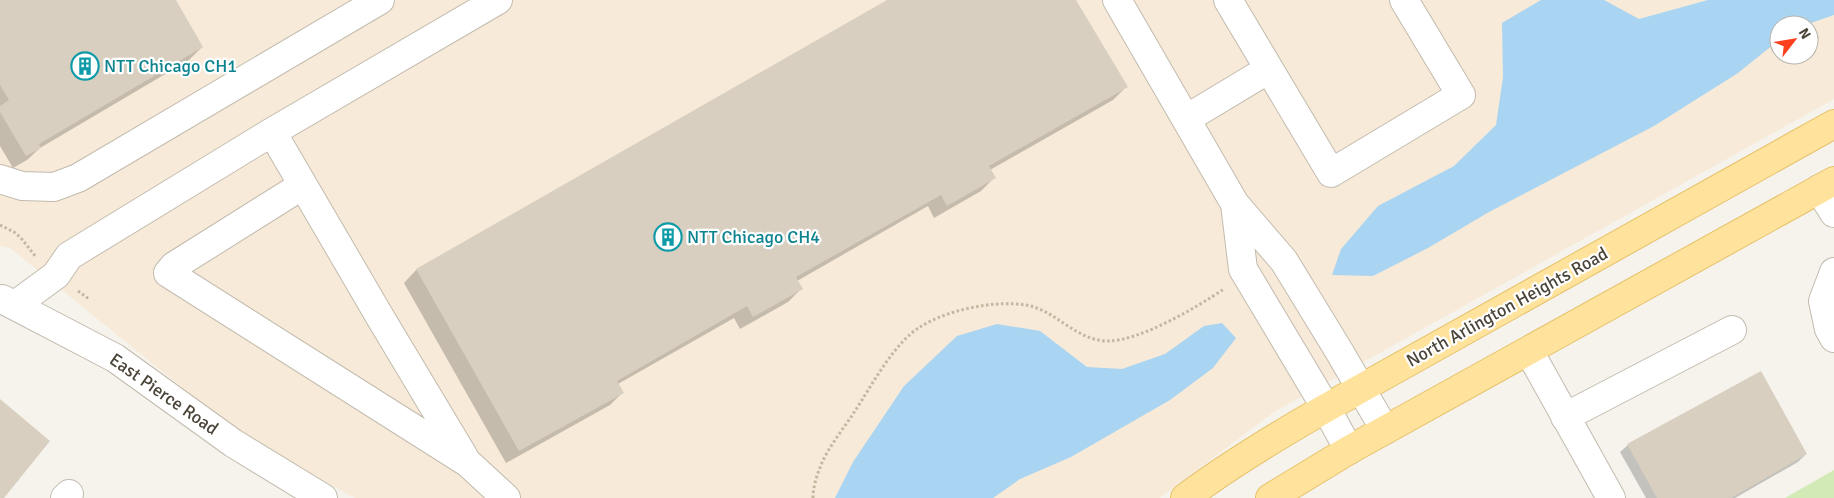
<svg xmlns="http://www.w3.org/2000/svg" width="1834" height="498" font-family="Signika,sans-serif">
  <rect width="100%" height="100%" fill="#f6f3ec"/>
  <path fill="#f7ead8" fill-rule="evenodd" d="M0 0H1834V99L1274 412 1160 498H355L243 437 10 248 0 246ZM1779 25H1809V55H1779Z"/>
  <path fill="#d2eab5" d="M1834 470V498H1785Z"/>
  <path fill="#a9d4f2" d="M1541 0H1604L1639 19 1708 0H1834V15L1805 25H1779V40L1738 73 1654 126 1489 212 1428 248 1373 276 1332 275 1341 249 1378 206 1454 166 1496 125 1503 77 1502 23Z
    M1222 323 1236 338 1213 368 1170 400 1071 457 1020 479 993 498H835L853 462 904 386 957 336 997 324 1040 331 1087 367 1122 369 1165 354 1204 326Z"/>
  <path fill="#0003" d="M0 0H175L202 47 189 60 40 148 27 160 13 168 0 146Z
    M890 0H1075L1126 87 1113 100 990 170 994 178 981 191 934 218 928 206 797 281 801 289 788 302 740 329 734 318 618 384 623 392 610 405 506 463 404 283 416 270Z
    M1628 445 1806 454 1798 462 1735 498H1646L1620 452Z"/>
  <path fill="#d8cfc1" d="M0 0H176L203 47 39 144 41 148 26 156 0 112V106L9 100 0 85Z
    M887 0H1076L1128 87 989 166 996 178 947 206 941 195 796 277 803 289 753 317 747 306 617 381 624 393 519 451 416 269Z
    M1761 371 1807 454 1731 498H1657L1627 444Z
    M0 399 50 441 4 498H0Z"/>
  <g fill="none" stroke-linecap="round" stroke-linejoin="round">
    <g stroke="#c2bbae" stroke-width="30">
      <path id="minor" d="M1117 0 1235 204 1284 261 1339 351 1385 430
        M1228 0 1331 173 1461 95 1404 0
        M1186 119 1269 69
        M272 132 380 317 464 457
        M0 179 22 186 54 187 78 178 380 0
        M303 185 174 266 168 273 468 463 506 498
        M1819 189 1834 213
        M1235 204 1243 269 1326 408 1349 450
        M1834 272 1823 301 1829 329 1834 338
        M2 299 115 358 233 443 323 498
        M15 305 56 275 69 256 272 132 498 0
        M1529 351 1611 498
        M1565 417 1732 330
        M65 498 69 494"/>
    </g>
    <g stroke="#e6c16a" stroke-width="30">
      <path id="major" d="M1185 498C1230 464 1277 436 1326 408L1834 124
        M1270 498 1349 450 1834 181"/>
    </g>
    <path stroke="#c4b79f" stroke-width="3" stroke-dasharray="2.5 2.5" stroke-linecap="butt" d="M0 225 14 232 21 238 36 257
      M78 291 89 299
      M813 498C813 487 817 475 821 465 829 446 844 428 855 411 872 385 894 343 920 327 947 310 993 300 1026 305 1056 310 1076 341 1108 341 1140 341 1197 307 1224 289"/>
    <use href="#minor" stroke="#fff" stroke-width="28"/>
    <use href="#major" stroke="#ffe39c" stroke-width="28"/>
  </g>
  <defs>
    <g id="building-ring" transform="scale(1.4375)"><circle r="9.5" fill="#fff" stroke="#0f9aa8" stroke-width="1.5"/><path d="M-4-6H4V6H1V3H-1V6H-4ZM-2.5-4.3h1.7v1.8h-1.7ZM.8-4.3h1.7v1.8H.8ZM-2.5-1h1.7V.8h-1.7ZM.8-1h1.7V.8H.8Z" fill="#0f9aa8"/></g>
  </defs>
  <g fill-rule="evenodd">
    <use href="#building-ring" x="85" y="66"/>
    <use href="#building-ring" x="668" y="237"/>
  </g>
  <g text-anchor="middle" stroke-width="4.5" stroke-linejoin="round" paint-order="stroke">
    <g font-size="18" fill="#0d838f" stroke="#fff" text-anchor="start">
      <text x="104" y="72">NTT Chicago CH1</text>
      <text x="687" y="243">NTT Chicago CH4</text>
    </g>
    <g font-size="18" fill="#4b4439" stroke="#fff">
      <text transform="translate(1507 307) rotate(-29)" y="6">North Arlington Heights Road</text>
      <text transform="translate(164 394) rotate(35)" y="6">East Pierce Road</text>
    </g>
  </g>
  <g transform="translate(1794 40) rotate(59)"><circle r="24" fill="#ffffff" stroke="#b7b4b0"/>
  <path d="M0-4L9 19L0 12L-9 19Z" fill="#fc3f1d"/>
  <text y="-8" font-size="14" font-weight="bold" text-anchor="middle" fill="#4b4439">N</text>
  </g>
</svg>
